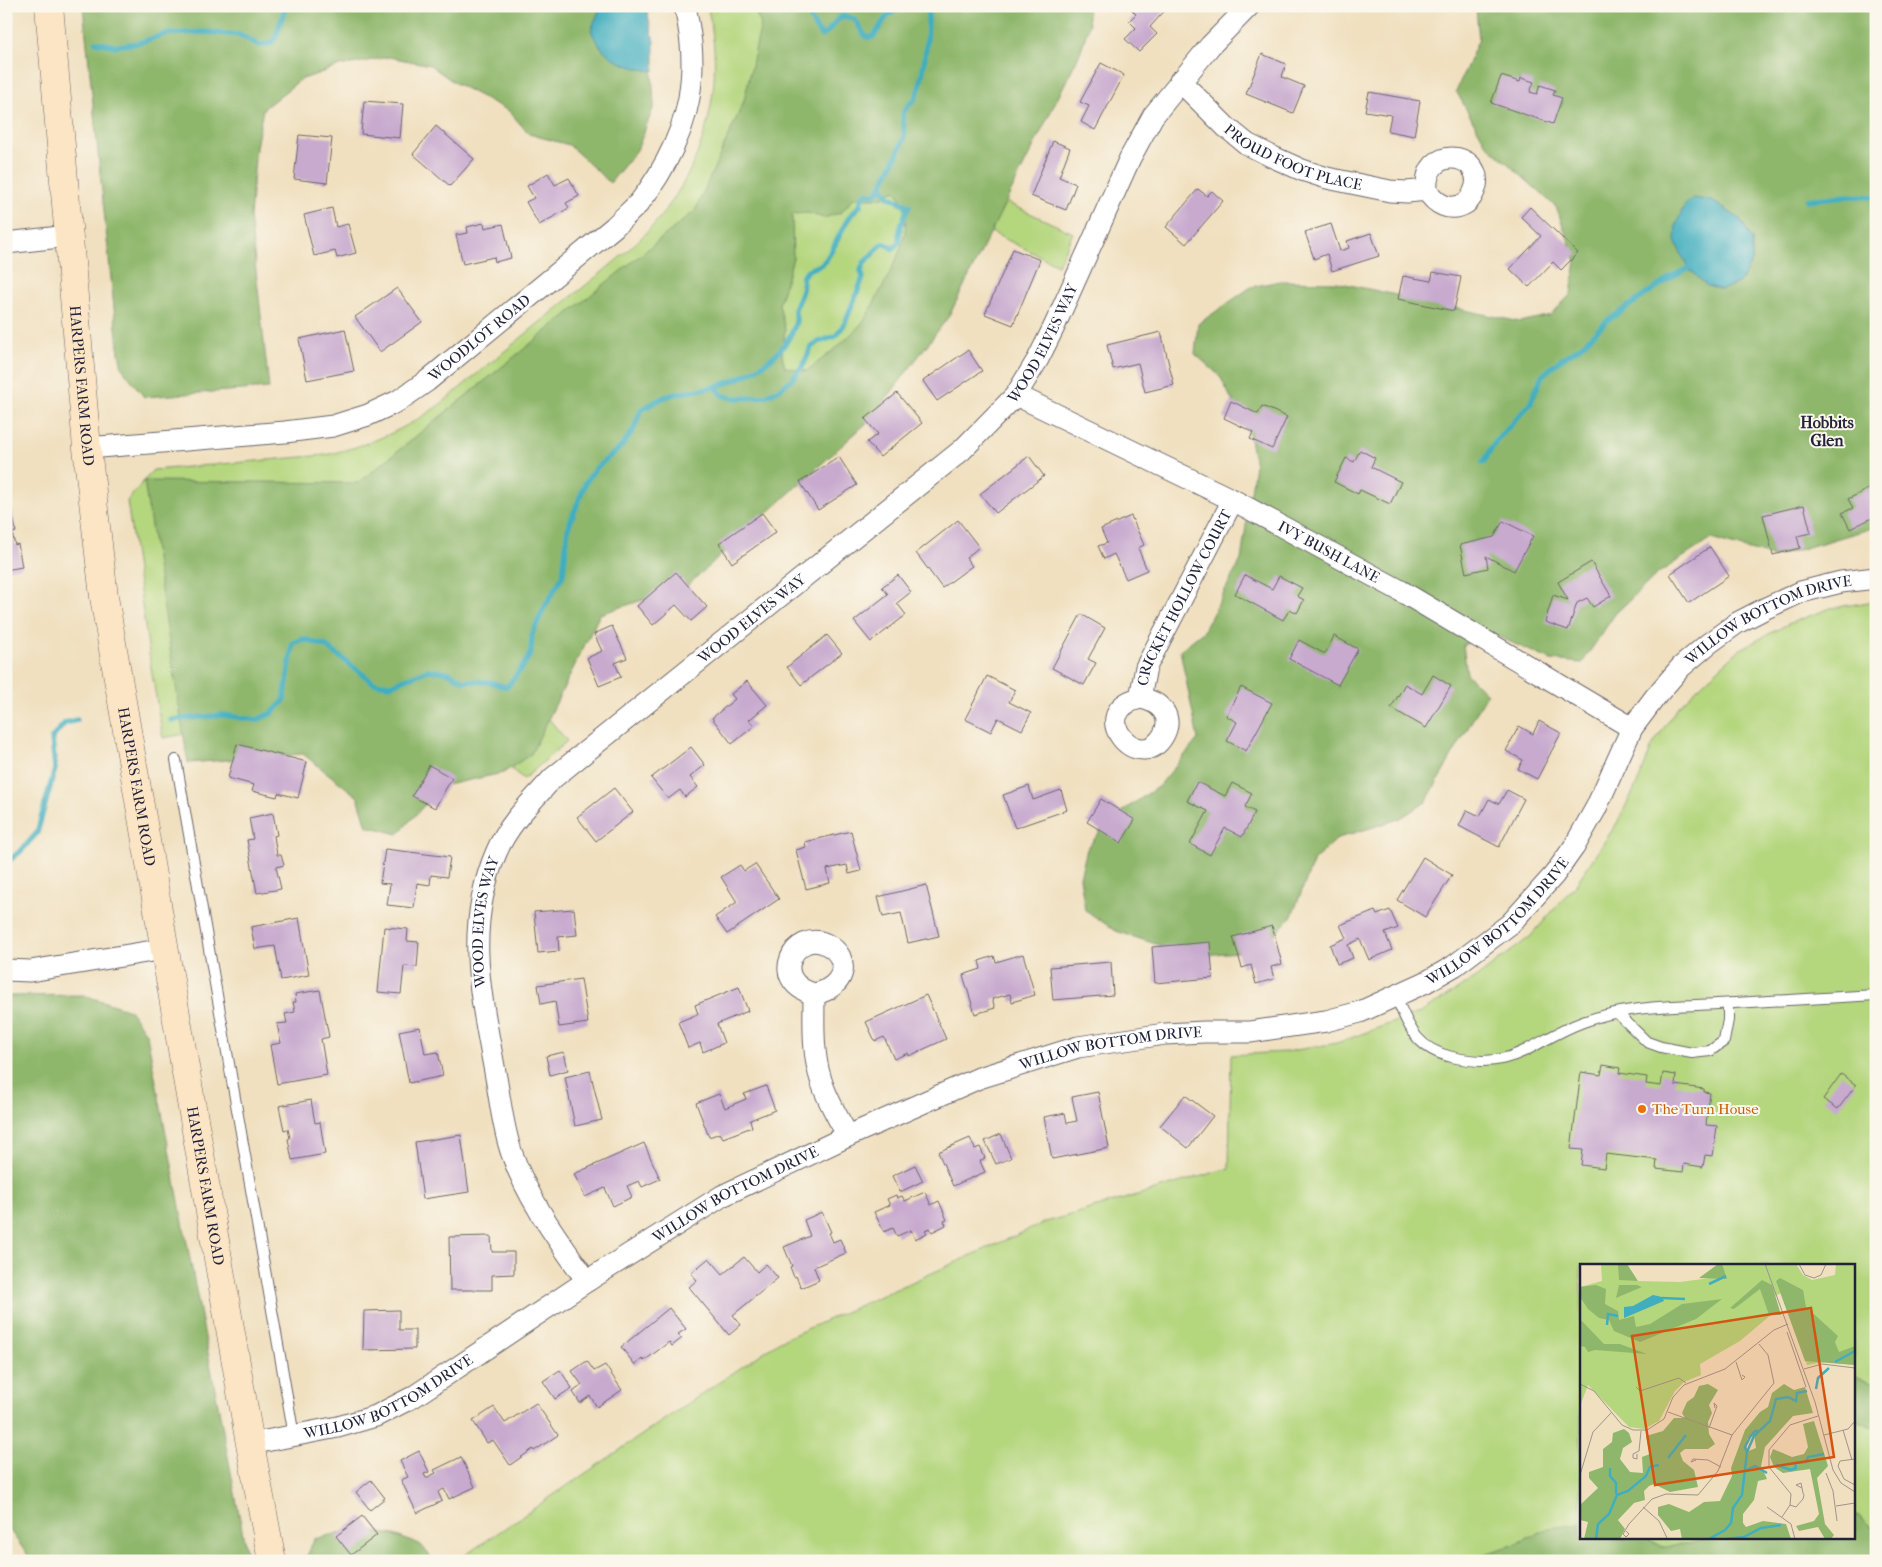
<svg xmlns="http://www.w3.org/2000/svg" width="1882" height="1567" font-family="'IM FELL French Canon',serif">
  <rect width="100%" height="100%" fill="#fbf7ec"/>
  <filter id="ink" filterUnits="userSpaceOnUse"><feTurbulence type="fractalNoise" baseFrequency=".02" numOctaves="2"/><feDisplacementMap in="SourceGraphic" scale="10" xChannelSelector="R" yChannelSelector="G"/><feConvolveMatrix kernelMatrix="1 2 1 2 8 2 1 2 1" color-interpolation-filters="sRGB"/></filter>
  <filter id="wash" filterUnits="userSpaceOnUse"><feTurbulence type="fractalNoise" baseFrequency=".0096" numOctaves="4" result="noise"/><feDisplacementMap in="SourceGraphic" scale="20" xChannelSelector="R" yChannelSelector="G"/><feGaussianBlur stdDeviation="1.12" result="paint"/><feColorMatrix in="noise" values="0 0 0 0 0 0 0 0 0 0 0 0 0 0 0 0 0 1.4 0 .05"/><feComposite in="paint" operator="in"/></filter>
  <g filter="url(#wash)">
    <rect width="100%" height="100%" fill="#f0e0c0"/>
    <path fill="#b4d67d" stroke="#6b7c5c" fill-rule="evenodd" d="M707 6H966L947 175 1073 233 1058 265 934 204 885 314 515 678 567 741 524 779 413 693 163 738 152 674 127 501 153 470 325 455C370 445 405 430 442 403 483 369 524 335 565 302 593 279 623 257 648 231 704 171 728 86 707 6Z
      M1876 601V1561H454L461 1558 780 1341 1046 1222 1229 1168 1231 1055 1285 1052 1337 1043 1424 1011 1474 979 1530 937 1576 884 1617 823 1639 780 1652 746 1677 708 1703 683 1739 650 1788 624 1831 608ZM1581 1266H1853V1538H1581Z"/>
    <path fill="#8fb76c" stroke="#586c54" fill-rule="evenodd" d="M83 6H637L650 37 654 106 637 150 610 183 569 145 529 134 509 111 455 83 430 65 389 57 340 66 300 80 263 109 256 147 250 217 269 388 144 397 122 368 118 347Z
      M752 6H1087L1089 25 1080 53 949 316 871 419 688 585 600 614 531 754 503 773 442 786 398 834 367 826 358 797 303 754 188 763 144 481 358 483 695 211 744 101 761 24ZM895 190C920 220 896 261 881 290 875 300 869 314 862 323 846 341 826 356 807 371L785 367 782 356 785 330 779 304 793 258 792 214 808 213 824 218 842 212 853 198H881Z
      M1473 6H1876V384L1872 413 1876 419V527L1774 557 1711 539 1657 574 1615 614 1582 663 1551 660 1490 633 1463 645 1467 674 1487 694 1426 802 1399 819 1338 838 1314 860 1292 916 1268 941 1237 952 1204 955 1174 950 1116 931 1085 910 1080 877 1087 849 1108 821 1159 786 1198 739 1180 650 1203 632 1241 560 1255 465 1249 434 1220 376 1195 354 1198 324 1251 287 1280 281 1336 282 1520 322 1551 315 1571 294 1576 261 1556 207 1486 144 1456 91 1479 39 1476 9ZM1694 198 1712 201 1740 219 1752 239V262L1740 282 1722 290Z
      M83 995 130 1010 147 1035 248 1561H32L6 1525V996Z
      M1853 1377 1876 1383V1429L1853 1418Z
      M1853 1513 1876 1530V1561H1465L1520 1542 1549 1528 1579 1524H1581V1538H1646L1665 1548 1711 1538H1853Z
      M356 1529 394 1535 421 1545 434 1561H305L314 1539Z"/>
    <path fill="#41aebf" stroke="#32687d" d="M601 6H646L654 42V71C625 68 602 58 591 30Z
      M1694 198 1712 201 1740 219 1752 239V262L1740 282 1722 290 1707 286 1688 268 1675 241 1676 225 1684 206Z"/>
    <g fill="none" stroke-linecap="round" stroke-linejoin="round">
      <path stroke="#41aebf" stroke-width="5.5" d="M803 6C811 15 811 25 822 36 832 31 832 22 843 16 860 18 857 26 866 37H873C887 18 883 14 908 6
        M96 42 116 46 138 43 166 34 205 32 240 35 259 45 270 44 275 39 286 6
        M1807 200 1846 196 1876 197
        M715 387 722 395 732 398H749L765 396 780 389 792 379 804 364 811 347 819 342 836 336 845 323 863 278 861 270 864 263 882 244H886L893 249 899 242C898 233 904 215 909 206L888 196 882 186
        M1483 463 1496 441 1530 404 1542 376 1560 360 1580 347 1607 321 1673 276 1694 265
        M171 720 223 715 257 720 272 713 284 701 293 643 303 639 326 646 374 683 390 685 429 670 447 672 464 681 489 682 507 687 521 669 531 653 532 635 543 610 563 575 568 528 586 482 596 468 621 447 633 431 641 410C649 406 658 399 668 396 684 391 701 391 717 386 749 377 787 356 796 321 797 317 794 314 795 310 798 298 805 290 802 278 810 263 816 271 824 262 838 246 843 218 860 206L862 197 866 193C869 194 874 195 877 193 880 190 903 144 904 138 906 131 902 123 903 115 905 105 913 104 916 97 923 81 931 23 927 6
        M6 863 22 850 37 833 55 769 52 738 65 723 77 720"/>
    </g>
    <g id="blocks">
      <path fill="#c8aacf" d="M1128 6H1169L1150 27 1157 34 1139 52 1125 39 1136 28 1129 21 1136 14Z
        M1262 54 1286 64 1282 77 1304 86 1293 113 1246 94Z
        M1101 63 1124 75 1095 130 1081 122 1089 106 1080 102Z
        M1501 76 1520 82 1521 78 1534 82 1530 92 1537 94 1540 85 1555 90 1553 95 1562 98 1553 124 1491 103Z
        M1369 92 1420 101 1414 136 1388 131 1391 115 1365 111Z
        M364 101 403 104 400 138 361 134Z
        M436 126 474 159 450 186 413 154Z
        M299 135 332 138 327 183 294 179Z
        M1053 141 1070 148 1059 177 1076 184 1066 210 1031 196Z
        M548 173 555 185 569 178 579 196 566 203 569 208 539 225 526 202 534 198 527 186Z
        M1198 189 1207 196 1212 191 1223 201 1186 244 1166 227Z
        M1530 207 1578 253 1561 270 1553 262 1529 287 1510 269 1541 236 1521 217Z
        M332 208 336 227 348 224 356 253 337 258 335 251 314 256 304 215Z
        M484 223 485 228 503 224 511 258 495 262 494 257 463 264 456 235 468 233 467 227Z
        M1331 224 1340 251 1349 248 1347 241 1371 233 1379 256 1332 271 1327 254 1314 259 1305 232Z
        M1013 249 1040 260 1013 325 985 314Z
        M1433 272 1461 277 1454 311 1398 299 1403 276 1431 281Z
        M397 288 422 322 380 352 355 317Z
        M345 329 354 371 307 380 299 339Z
        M1161 332 1174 385 1145 392 1138 363 1113 369 1107 345Z
        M968 350 982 371 937 401 923 381Z
        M897 393 922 423 880 457 867 442 878 434 865 419Z
        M1231 401 1258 414 1262 406 1287 417 1272 449 1250 439 1253 432 1224 418Z
        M1360 450 1375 458 1371 467 1401 482 1390 504 1360 490 1358 494 1334 482 1346 458 1354 462Z
        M1029 456 1044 476 996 513 980 494Z
        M839 457 857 485 818 510 800 482Z
        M1876 485V516L1850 529 1842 513 1853 508 1848 499Z
        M6 497 10 511H12L16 532 12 533 15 545 18 544 22 567 6 570Z
        M1804 505 1811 533 1797 536 1800 548 1773 555 1763 515Z
        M762 513 776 532 732 563 719 543Z
        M1131 516 1144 545 1138 548 1147 570 1126 579 1114 554 1104 559 1098 546 1107 543 1101 529Z
        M958 520 979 547 966 558 972 566 942 588 916 553Z
        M1503 521 1533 536 1514 571 1486 556 1488 568 1466 573 1460 545 1494 537Z
        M1710 547 1729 576 1689 603 1670 574Z
        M1591 562 1611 596 1593 607 1587 598 1577 603 1568 630 1545 622 1553 595 1568 600 1558 582Z
        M676 572 707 607 691 621 676 605 653 625 637 606Z
        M898 575 911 592 897 603 906 615 871 642 854 621 888 594 882 587Z
        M1245 575 1272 589 1279 576 1302 588 1297 596 1304 600 1297 613 1290 609 1283 620 1235 594Z
        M1081 614 1105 628 1088 659 1096 663 1084 685 1052 668Z
        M612 626 627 658 615 663 621 677 599 686 587 658 602 651 594 634Z
        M827 635 842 653 801 685 787 667Z
        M1334 636 1358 649 1338 685 1289 659 1299 640 1325 654Z
        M1433 675 1451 686 1426 728 1391 708 1405 684 1422 694Z
        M987 676 1015 690 1009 702 1031 713 1022 730 998 718 991 732 965 719Z
        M747 681 767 705 749 720 754 726 732 744 712 718 735 699 731 694Z
        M1241 687 1272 703 1246 751 1227 741 1237 722 1226 716Z
        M1539 721 1561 733 1537 779 1518 769 1523 760 1506 751 1519 726 1533 734Z
        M237 744 307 762 298 798 278 793 277 797 252 791 254 785 228 778Z
        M691 747 705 765 690 777 698 787 685 797 680 790 668 799 651 778Z
        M429 765 452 778 435 808 412 796Z
        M1197 782 1225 796 1232 783 1252 793 1245 807 1255 812 1242 837 1225 828 1210 855 1190 844 1208 811 1187 801Z
        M1029 786 1033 800 1061 790 1067 810 1015 828 1003 795Z
        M614 788 633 812 596 841 577 817Z
        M1507 790 1524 799 1499 847 1459 826 1467 810 1480 816 1489 799 1499 804Z
        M1101 799 1135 820 1121 843 1087 822Z
        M273 813 277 835 274 836 277 855H281L284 865 276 867 281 889 257 893 247 840 253 839 249 818Z
        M851 831 861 871 849 874 847 865 827 869 830 883 806 889 796 850 806 847 805 842Z
        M385 849 450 857 447 877 431 875 430 885 417 883 414 908 387 905 390 884 380 883Z
        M1423 857 1452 875 1425 917 1397 900Z
        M755 864 779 899 727 934 715 917 737 902 721 877 740 865 744 871Z
        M926 885 939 936 908 943 901 913 883 917 878 897Z
        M574 909 577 935 558 937 559 951 538 953 534 912Z
        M1390 910 1398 928 1385 933 1392 950 1369 960 1360 939 1348 945 1353 958 1337 964 1330 945 1346 938 1340 925 1375 911 1377 915Z
        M299 918 309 975 281 980 275 946 255 949 251 927Z
        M1272 926 1282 964 1271 967 1274 979 1256 984 1251 965 1242 968 1233 937Z
        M384 927 408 929 407 941 419 942 417 967 404 966 401 994 378 992Z
        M1210 942 1213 978 1155 983 1152 947Z
        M1023 954 1035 995 1012 1002 1010 994 992 999 995 1008 975 1014 963 975 981 969 979 961 994 956 996 962Z
        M1111 962 1113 995 1053 1000 1050 967Z
        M581 979 588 1023 559 1027 555 1001 541 1004 538 985Z
        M739 987 748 1011 717 1024 724 1043 703 1052 700 1043 688 1048 678 1022 698 1014 695 1005Z
        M320 990 329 1037 321 1039 327 1075 277 1084 270 1045 281 1043 277 1024 287 1023 285 1014 295 1012 293 1002H296L295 994Z
        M926 995 946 1039 909 1056 908 1053 894 1059 884 1037 875 1041 866 1022Z
        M420 1027 425 1054 438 1052 443 1076 409 1083 399 1031Z
        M564 1052 568 1070 550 1075 546 1056Z
        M1603 1065 1620 1068 1619 1073 1647 1077 1646 1084 1661 1086 1663 1073 1676 1075 1675 1085 1704 1089V1092L1710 1093 1706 1125 1717 1126 1713 1156 1705 1155 1703 1167 1684 1164 1683 1172 1656 1169 1657 1160 1606 1154 1604 1168 1581 1165 1583 1150 1571 1149 1581 1072 1601 1075Z
        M590 1071 602 1120 575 1126 565 1077Z
        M1841 1074 1856 1085 1838 1109 1823 1099Z
        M766 1086 775 1110 750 1120 752 1127 723 1138 720 1133 709 1137 696 1103 719 1094 725 1108 746 1099 744 1094Z
        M1098 1092 1109 1148 1052 1159 1044 1117 1065 1113 1067 1123 1077 1121 1072 1097Z
        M1185 1095 1213 1116 1188 1148 1160 1126Z
        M311 1100 315 1123 320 1122 325 1154 292 1160 288 1139 290 1138 288 1129 284 1130 279 1106Z
        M1001 1134 1011 1158 996 1164 985 1141Z
        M461 1135 469 1192 423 1199 415 1142Z
        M970 1138 975 1149 980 1147 985 1158 980 1161 985 1172 953 1186 938 1152Z
        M644 1143 660 1179 642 1187 639 1181 627 1186 632 1197 613 1206 605 1188 585 1197 574 1174Z
        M915 1165 923 1181 900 1192 892 1176Z
        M925 1192 931 1205 939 1201 947 1220 944 1221 946 1225 932 1232 930 1228 925 1230 927 1233 915 1239 911 1230 897 1236 893 1228 884 1232 874 1212 890 1205 887 1199 896 1195 897 1198 902 1196 905 1201Z
        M822 1212 831 1232 829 1233 833 1242 840 1239 846 1253 814 1267 819 1280 801 1288 796 1276 794 1277 790 1267 792 1266 784 1247 810 1236 804 1220Z
        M491 1236 492 1252H514V1274L492 1275V1290H450L449 1237Z
        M744 1257 757 1272 766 1264 778 1278 733 1315 741 1325 729 1335 689 1287 697 1280 691 1273 709 1258 723 1274Z
        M669 1308 686 1329 678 1334 682 1338 672 1346 669 1342 644 1361 642 1359 635 1365 621 1347Z
        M399 1310V1330H415V1349L363 1350 364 1311Z
        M587 1361 594 1371 605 1365 622 1390 597 1407 590 1396 580 1403 573 1392 582 1385 572 1371Z
        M560 1370 572 1388 555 1399 543 1381Z
        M536 1403 558 1435 534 1451 533 1449 510 1465 493 1440 487 1443 473 1421 494 1407 505 1423Z
        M419 1451 429 1472 424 1474 426 1478 436 1473 434 1470 461 1457 475 1487 449 1499 444 1489 438 1492 442 1501 417 1513 401 1480 408 1477 400 1461Z
        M371 1480 385 1498 370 1510 356 1492Z
        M362 1516 377 1535 351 1555 336 1536Z"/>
    </g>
  </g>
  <g filter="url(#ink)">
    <use href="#blocks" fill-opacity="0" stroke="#6a646a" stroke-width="1"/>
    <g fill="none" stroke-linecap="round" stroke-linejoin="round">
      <g stroke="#6a646a" stroke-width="12">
        <path id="service" d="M176 760 294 1436
          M1396 997C1409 1027 1416 1049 1452 1057 1515 1072 1531 1041 1583 1022 1625 1006 1673 1006 1717 1004 1770 1001 1823 998 1876 995
          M1617 1013 1647 1042 1661 1047 1692 1053 1710 1051 1724 1041 1728 1020V1003"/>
      </g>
      <g stroke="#6a646a" stroke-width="23">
        <g id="minor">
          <path id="s1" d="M1180 81 1226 127 1247 144 1273 157 1302 170 1327 178 1390 191 1407 192 1427 190C1435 204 1450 213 1466 203 1471 199 1474 193 1476 186 1482 151 1423 145 1427 190"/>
          <path d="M6 243 69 236"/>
          <path id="s2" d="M1016 395 1233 500 1401 591 1632 728"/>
          <path id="s3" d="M87 448 285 432 333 426 368 415 398 401 427 381 614 227C622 219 631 211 639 203 665 170 688 125 691 82 694 56 690 31 685 6"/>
          <path id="s4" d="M1140 698C1159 701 1175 716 1163 736 1139 776 1084 712 1140 698L1146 667 1233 500"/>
          <path d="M6 970 30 971 165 949"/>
          <path d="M814 994C767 981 795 929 826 944 832 947 837 951 840 957 849 977 831 991 814 994 814 1022 812 1053 821 1080 827 1100 838 1118 848 1136"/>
          <path id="s5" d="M587 1281C559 1241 528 1200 512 1154 503 1130 500 1098 495 1072 481 995 464 929 496 853 508 824 532 801 553 778L962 450 1016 395 1038 359 1054 327 1130 158 1153 116 1210 46 1249 6"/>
          <path id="s6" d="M250 1444 338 1427 376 1416 413 1397 587 1281 722 1196 848 1136 979 1078 1078 1047 1165 1034 1204 1032H1250L1326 1021 1360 1012 1426 982 1454 966 1510 924 1554 875 1574 847 1596 808 1632 728 1656 696 1681 667 1708 644 1737 623 1766 608 1801 592 1841 582 1876 578"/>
        </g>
      </g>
      <g stroke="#6a646a" stroke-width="29">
        <g id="secondary">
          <path id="s7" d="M49 6 87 448 104 597 250 1444 272 1561"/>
        </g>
      </g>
      <use href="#service" stroke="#fff" stroke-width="10"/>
      <use href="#minor" stroke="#fff" stroke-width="21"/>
      <use href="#secondary" stroke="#fce5c4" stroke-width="28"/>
    </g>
  </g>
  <circle fill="#e8710a" stroke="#fbf7ec" stroke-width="2" cx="1642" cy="1109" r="5"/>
  <g text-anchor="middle" stroke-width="4" stroke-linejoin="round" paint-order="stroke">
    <g font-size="15" fill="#22223b" stroke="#fbf7ec">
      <text dy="5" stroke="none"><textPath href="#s1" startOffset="140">PROUD FOOT PLACE</textPath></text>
      <text dy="5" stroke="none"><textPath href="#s3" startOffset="420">WOODLOT ROAD</textPath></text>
      <text dy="5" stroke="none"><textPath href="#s5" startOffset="1209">WOOD ELVES WAY</textPath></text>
      <text dy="5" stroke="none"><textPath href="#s7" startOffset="381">HARPERS FARM ROAD</textPath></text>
      <text dy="5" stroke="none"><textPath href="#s2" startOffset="350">IVY BUSH LANE</textPath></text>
      <text dy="5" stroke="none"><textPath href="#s4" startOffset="268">CRICKET HOLLOW COURT</textPath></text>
      <text dy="5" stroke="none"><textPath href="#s5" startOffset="804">WOOD ELVES WAY</textPath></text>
      <text dy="5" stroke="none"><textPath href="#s6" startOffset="1798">WILLOW BOTTOM DRIVE</textPath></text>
      <text dy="5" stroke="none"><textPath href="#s7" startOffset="786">HARPERS FARM ROAD</textPath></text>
      <text dy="5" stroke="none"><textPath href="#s6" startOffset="1378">WILLOW BOTTOM DRIVE</textPath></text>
      <text dy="5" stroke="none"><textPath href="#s5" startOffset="384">WOOD ELVES WAY</textPath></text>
      <text dy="5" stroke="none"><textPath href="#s6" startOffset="958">WILLOW BOTTOM DRIVE</textPath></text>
      <text dy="5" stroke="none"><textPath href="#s7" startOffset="1191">HARPERS FARM ROAD</textPath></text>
      <text dy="5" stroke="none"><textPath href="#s6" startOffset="552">WILLOW BOTTOM DRIVE</textPath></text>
      <text dy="5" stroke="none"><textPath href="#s6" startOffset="148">WILLOW BOTTOM DRIVE</textPath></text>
    </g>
    <g font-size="15" fill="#c56008" stroke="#fbf7ec" text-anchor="start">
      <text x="1652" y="1114">The Turn House</text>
    </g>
    <g font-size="16" font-weight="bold" fill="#22223b" stroke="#fbf7ec">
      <text x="1827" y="428">Hobbits<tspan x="1827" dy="18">Glen</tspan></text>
    </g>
  </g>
  <g transform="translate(1580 1264)">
    <rect width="275" height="275" fill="#f0e0c0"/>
    <path d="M21 0H46V11L56 17 100 18 138 13 141 0H216L223 11 232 16 255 11 256 0H275V101L245 98 227 101 201 29 195 32 199 44 160 77 120 100 121 111 104 118 95 127 79 157 64 165 49 163 8 121 0 142V23L22 17Z" fill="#b4d67d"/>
    <path d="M38 0H47L58 17 39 16ZM138 0H142L147 15 119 14ZM200 14 223 26 226 43 258 72 255 78 259 88 275 82V101L225 97 196 17ZM182 16 192 21 201 51H189L180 25 154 45 150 44ZM16 21 26 25 25 40 38 47 39 56 54 52 56 63 70 60 102 40 142 35 116 55 60 78 34 67 29 56 19 54 8 45 0 33V23ZM39 21H57L62 23 36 34ZM0 55 24 80H40L67 90 15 86 8 88 5 83 0 82ZM128 120 138 126 129 141 132 149 128 158 129 170 135 180 128 185H105L100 189 103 197 114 206 118 223 90 228 74 220 69 222 64 227 65 236 54 239 38 256 45 265 40 275H4L8 258 0 256V241L18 224 9 214V208L23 203V185L32 178 33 169 44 165 49 169 52 178 43 184 40 195 50 208 63 209 62 193 70 190 66 172 83 167 94 154H105L102 149 107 138 114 133 119 122ZM204 120 214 126 225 123 233 149 213 152 185 183 181 202 187 215 178 217 174 236 163 250V259L166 263 183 257 206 260 211 275H102L100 265 91 267 78 251V243L89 240 109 248 124 238 140 237 152 212 151 204 165 166 180 148 188 143 192 129ZM174 170 176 184 166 188 167 175ZM234 157 248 202 237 214 245 260 254 271 251 275H245L238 263 219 267 216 262 234 257 239 250 230 205 203 209 194 203 190 193 193 185 212 193 224 190 228 183 223 160Z" fill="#8fb76c" fill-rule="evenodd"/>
    <path d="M73 31 82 33 84 37 44 54V43L53 42Z" fill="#41aebf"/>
    <path fill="none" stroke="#41aebf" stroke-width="2.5" d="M129 20 146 12M82 34 105 35M27 61 28 50 38 52M255 98 275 87M236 125 238 114 249 104M167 188 165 183 170 173 175 167H180M88 194 106 171M196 201 211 206 216 204 215 199 226 198 228 193 244 190M30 204V212L36 219V230M167 206 175 202 187 209M16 275 18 260 29 250 37 231 48 227 66 212 70 203 79 201M129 275 145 266 151 259 153 244 162 231 167 188 174 172 190 157 196 135 208 133 216 137 217 129 227 127M146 275 164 273 181 264 201 261"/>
    <path fill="none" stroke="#9e948b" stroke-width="1" d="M185 0 235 138 253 206 261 219 275 228M219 0 225 11 234 14 241 11 246 0M207 68 226 123M156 98 162 116 165 113 162 111M224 105 242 100 275 104M0 120 14 127 42 161 53 166H67L84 155 93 133 104 121 145 105 194 66 208 60M56 123 60 127 99 114 106 119M88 148 152 171M129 164 137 142 134 139 135 144M263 166 272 196M244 171 268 165 275 157M57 190V195L53 194V190L59 187 61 167M275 195 260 197 258 202 264 215 275 221M116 196 111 198 113 195 128 196 141 203M246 209 253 227 257 257M0 211 13 168 31 149M210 241 216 243 223 235 224 231 223 229 221 219 216 221 222 224M256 242 275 239M63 243 79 257 87 274M187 243 211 260 215 275M202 253 210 241 211 230 189 203V186L210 161 238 152M46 267 49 270 46 273 43 270 49 260 72 235 86 230 118 231 138 207 152 171 194 119 188 91 179 80"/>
    <path fill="#d45411" fill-opacity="0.15" stroke="#d45411" stroke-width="2.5" d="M231 44 254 193 75 221 52 72Z"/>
    <rect width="275" height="275" fill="none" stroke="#22223b" stroke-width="2.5"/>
  </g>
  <rect width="1882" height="1567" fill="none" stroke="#fbf7ec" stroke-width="25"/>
</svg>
